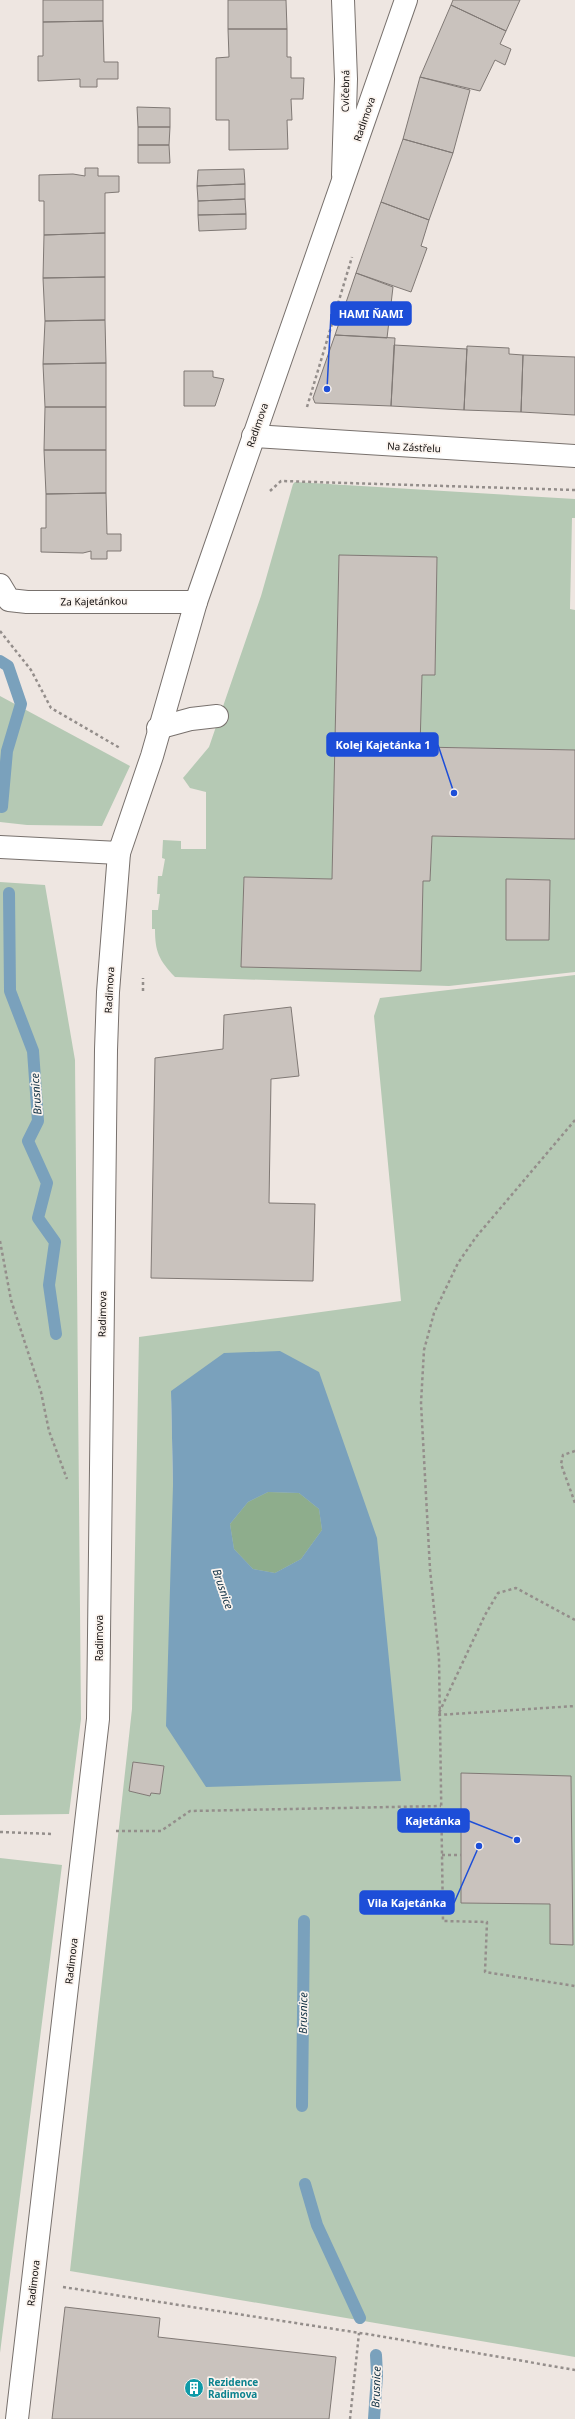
<svg xmlns="http://www.w3.org/2000/svg" width="575" height="2419" font-family="'Noto Sans',sans-serif">
  <rect width="100%" height="100%" fill="#eee6e1"/>
  <path fill="#b5c9b4" fill-rule="evenodd" d="M295 482 575 499V518H572L570 609 575 610V750L420 747 422 675H435L437 557 339 555 332 879 244 877 241 967 420 971 423 881H430L432 836 575 839V972L449 986 175 977C159 960 155 952 155 929H152V910H158L160 894H157L158 876H162L165 859 162 858 163 840 181 841V849H206V792L190 788 183 778 209 747 261 596 293 484ZM506 879 550 880 549 940 506 939Z
    M0 696 130 766 102 826 27 825 0 822Z
    M0 882 45 885 75 1060 81 1719 69 1814 0 1815Z
    M575 975V2357L70 2271 132 1709 139 1337 401 1301 374 1016 380 998ZM171 1391 206 1787 173 1485ZM133 1762 163 1766 160 1794 151 1793 150 1796 129 1791ZM571 1776 573 1944H550V1904Z
    M0 1858 62 1865 0 2353Z"/>
  <path fill="#8ead8c" d="M268 1492 299 1493 319 1509 322 1530 301 1559 275 1573 253 1569 234 1549 230 1524 248 1502Z"/>
  <path fill="#7aa1bc" fill-rule="evenodd" d="M280 1351 319 1372 377 1538 401 1781 206 1787 166 1726 173 1485 171 1391 224 1353ZM268 1492 299 1493 319 1509 322 1530 301 1559 275 1573 253 1569 234 1549 230 1524 248 1502Z"/>
  <g fill="none" stroke-linecap="round" stroke-linejoin="round">
    <path stroke="#7aa1bc" stroke-width="12" d="M0 661 8 666 21 704 7 751 2 807
      M9 893 10 991 33 1051 38 1121 28 1141 47 1183 38 1218 55 1242 49 1285 56 1334
      M302 2106 304 1921
      M305 2184 317 2225 360 2318
      M374 2419 377 2375 376 2355"/>
  </g>
  <path fill="#c9c2bd" stroke="#807975" d="M43 0H103V21L43 22Z
    M228 0H286L287 29H228Z
    M453 0H520L506 31 451 5Z
    M451 5 506 31 500 44 511 49 505 65 495 60 480 91 420 77Z
    M103 21 104 62H118V79H97V87H80V79L38 81V56H43V22Z
    M228 29H287V57H291V78H304L303 99H291L292 120H287L288 149 229 150V120H216V58L229 57Z
    M420 77 470 90 453 153 403 139Z
    M137 107 170 108V127H138Z
    M138 127H170L169 145H138Z
    M403 139 453 153 429 220 381 202Z
    M138 145H169L170 163H138Z
    M85 168H98V176H119V192L105 193V233L44 235V201H39V175L73 174 85 176Z
    M244 169 245 184 197 186 198 170Z
    M245 184V199L198 201 197 186Z
    M245 199 246 214 198 215V201Z
    M381 202 429 220 421 246 427 248 411 292 356 273Z
    M246 214V229L199 231 198 215Z
    M105 233V277L43 278 44 235Z
    M356 273 393 287 387 338 335 335Z
    M105 277V320L45 321 43 278Z
    M105 320 106 363 43 364 45 321Z
    M335 335 395 338 391 406 315 403 313 398Z
    M394 345 467 349 464 410 391 406Z
    M467 346 509 348V354L523 355 521 412 464 410Z
    M523 355 575 357V415L521 412Z
    M106 363V407H45L43 364Z
    M184 371H213V377L224 379 215 406H184Z
    M45 407H106V450H44Z
    M44 450H106V493L46 494Z
    M106 493 107 534H121V551H107V559H91V551L83 553 41 552V528H46V494Z
    M339 555 437 557 435 675H422L420 747 575 750V839L432 836 430 881H423L421 971 241 967 244 877 332 879Z
    M506 879 550 880 549 940H506Z
    M291 1007 299 1076 271 1079 269 1203 315 1204 313 1281 151 1278 155 1058 223 1049 224 1015Z
    M133 1762 164 1766 160 1794 151 1793 150 1796 129 1791Z
    M461 1773 571 1776 573 1945 550 1944V1904L461 1903Z
    M65 2307 160 2318 158 2337 336 2357 329 2419H52Z"/>
  <g fill="none" stroke-linecap="round" stroke-linejoin="round">
    <g stroke="#78716d" stroke-width="24">
      <path id="service" d="M158 728 191 719 217 716"/>
    </g>
    <g stroke="#78716d" stroke-width="24">
      <path id="minor" d="M343 0 346 79 343 175
        M253 436 575 456
        M0 585 9 600 27 602H196
        M17 2419 98 1719 106 1050 108 992 119 853"/>
    </g>
    <g stroke="#78716d" stroke-width="24">
      <path id="tertiary" d="M0 847 119 853 152 756 196 602 406 0"/>
    </g>
    <path stroke="#948e8b" stroke-width="2.5" stroke-dasharray="3 3" stroke-linecap="butt" d="M307 407 352 257
      M270 491 281 481 575 490
      M0 631 31 670 51 708 120 748
      M143 991V978
      M575 1120 476 1237 458 1263 434 1313 424 1350 421 1403 430 1569 439 1658 443 1921 487 1922 485 1972 575 1986
      M0 1241 11 1300 41 1392 49 1431 67 1479
      M575 1451 563 1455 561 1464 575 1503
      M575 1620 516 1588 498 1593 485 1615 438 1715 575 1706
      M116 1831H161L190 1811 441 1806
      M0 1832 53 1834
      M442 1855H461
      M63 2287 373 2335 575 2370
      M350 2419 359 2333"/>
    <use href="#service" stroke="#fff" stroke-width="22"/>
    <use href="#minor" stroke="#fff" stroke-width="22"/>
    <use href="#tertiary" stroke="#fff" stroke-width="22"/>
  </g>
  <defs>
    <g id="building-disc" transform="scale(1)"><circle r="9.5" fill="#0f9aa8" stroke="#fbf4ef"/><path d="M-4-6H4V6H1V3H-1V6H-4ZM-2.5-4.3h1.7v1.8h-1.7ZM.8-4.3h1.7v1.8H.8ZM-2.5-1h1.7V.8h-1.7ZM.8-1h1.7V.8H.8Z" fill="#fff"/></g>
  </defs>
  <g fill-rule="evenodd">
    <use href="#building-disc" x="194" y="2388"/>
  </g>
  <g text-anchor="middle" stroke-width="3.5" stroke-linejoin="round" paint-order="stroke">
    <g font-size="10" fill="#110e0d" stroke="#fbf4ef">
      <text transform="translate(345 91) rotate(-89)" y="4">Cvičebná</text>
      <text transform="translate(364 119) rotate(-71)" y="4">Radimova</text>
      <text transform="translate(257 425) rotate(-71)" y="4">Radimova</text>
      <text transform="translate(414 447) rotate(3)" y="4">Na Zástřelu</text>
      <text transform="translate(94 601) rotate(-1)" y="4">Za Kajetánkou</text>
      <text transform="translate(109 990) rotate(-87)" y="4">Radimova</text>
      <text transform="translate(102 1314) rotate(-89)" y="4">Radimova</text>
      <text transform="translate(99 1638) rotate(-90)" y="4">Radimova</text>
      <text transform="translate(71 1961) rotate(-83)" y="4">Radimova</text>
      <text transform="translate(33 2283) rotate(-83)" y="4">Radimova</text>
    </g>
    <g font-size="10" font-weight="bold" fill="#0d838f" stroke="#fbf4ef" text-anchor="start">
      <text x="208" y="2386">Rezidence<tspan x="208" dy="12">Radimova</tspan></text>
    </g>
    <g font-size="11" font-style="italic" fill="#0c2d41" stroke="#fbf4ef">
      <text transform="translate(36 1094) rotate(-94)" y="4">Brusnice</text>
      <text transform="translate(223 1589) rotate(71)" y="4">Brusnice</text>
      <text transform="translate(303 2013) rotate(-89)" y="4">Brusnice</text>
      <text transform="translate(376 2387) rotate(-88)" y="4">Brusnice</text>
    </g>
  </g>
  <path fill="none" stroke="#1d4ed8" stroke-width="1.5" d="M327 389L331 314M454 793L438 745M517 1840L469 1821M479 1846L454 1903"/>
  <g fill="#1d4ed8" stroke="#fbf4ef" stroke-width="1.5">
    <circle cx="327" cy="389" r="4"/>
    <circle cx="454" cy="793" r="4"/>
    <circle cx="517" cy="1840" r="4"/>
    <circle cx="479" cy="1846" r="4"/>
  </g>
  <g fill="#1d4ed8" stroke="#1d4ed8" stroke-width="1.5">
    <rect x="331" y="302" width="80" height="23" rx="4"/>
    <rect x="327" y="733" width="111" height="23" rx="4"/>
    <rect x="398" y="1809" width="71" height="23" rx="4"/>
    <rect x="360" y="1891" width="94" height="23" rx="4"/>
  </g>
  <g font-size="11" text-anchor="middle" font-weight="bold" fill="#fff">
    <text x="371" y="318">HAMI ŇAMI</text>
    <text x="383" y="749">Kolej Kajetánka 1</text>
    <text x="433" y="1825">Kajetánka</text>
    <text x="407" y="1907">Vila Kajetánka</text>
  </g>
</svg>
